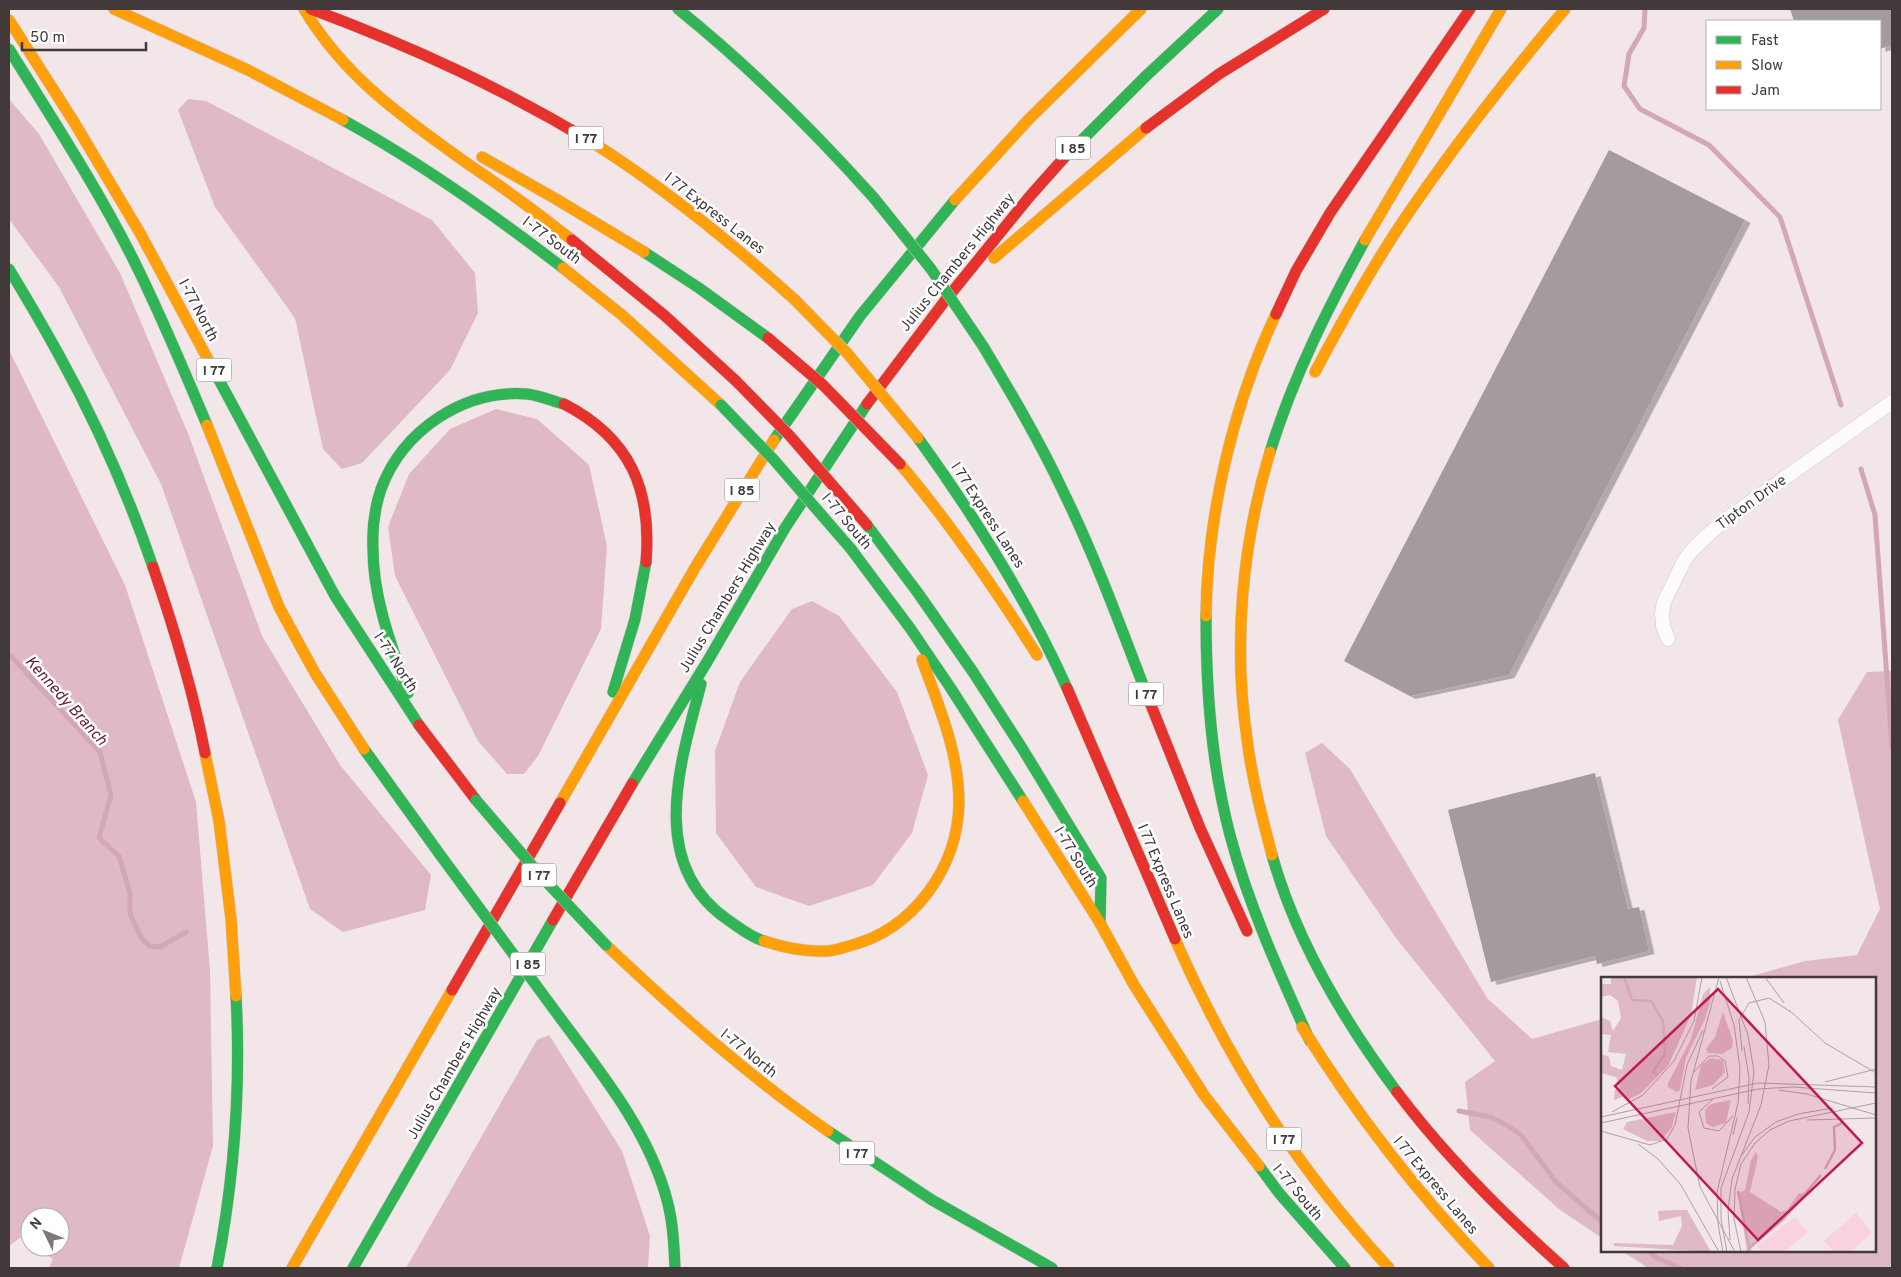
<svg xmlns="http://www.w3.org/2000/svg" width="1901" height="1277" font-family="Overpass,sans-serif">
  <defs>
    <filter id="shadow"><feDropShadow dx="5.5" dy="3" stdDeviation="0" flood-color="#0004"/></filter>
  </defs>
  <rect width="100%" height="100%" fill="#f2e6e9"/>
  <path fill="#dfb9c4" d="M9 99 39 134 120 273 189 436 262 636 340 765 431 875 425 910 343 932 310 909 161 484 59 287 9 219Z
    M188 99 206 101 432 220 475 273 478 313 450 370 362 463 342 469 323 449 295 318 215 207 178 110Z
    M9 350 125 585 196 802 210 971 213 1146 179 1268H49L53 1259 35 1247H60V1217H30V1244L21 1237 9 1246Z
    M496 409 537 419 589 465 607 546 601 629 538 756 524 774H507L478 741 395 576 388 527 409 474 450 429Z
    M812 601 839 616 897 692 928 775 912 833 873 885 809 906 756 887 716 833 715 751 740 682 792 609Z
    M1892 671V1268H1648L1622 1251H1875V978H1745L1805 961 1857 955 1880 909 1838 720 1867 672Z
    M1322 743 1350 769 1487 998 1532 1039 1602 1019V1238L1559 1209 1470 1130 1465 1082 1495 1061 1396 938 1326 836 1305 753Z
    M549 1035 622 1151 650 1236 648 1268H406L537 1040Z"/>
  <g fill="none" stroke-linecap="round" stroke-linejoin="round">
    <path stroke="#d3a8b4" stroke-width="5" d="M1645 10 1644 28 1629 54 1624 86 1640 109 1709 145 1780 217 1841 405
      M1861 469 1875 515 1892 747
      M9 654 100 752 111 795 99 838 119 856 130 893V914L142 939 149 946 160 947 186 932
      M1459 1111 1491 1117 1508 1126 1521 1135 1556 1182 1602 1222
      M1648 1251 1657 1258 1680 1268"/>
  </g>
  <path fill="#a49b9d" filter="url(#shadow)" d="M1790 9H1892V45L1880 49V21H1794Z
    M1609 150 1745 220 1509 675 1410 696 1344 661Z
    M1595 773 1628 909 1639 907 1649 951 1597 964 1595 956 1491 982 1448 810Z"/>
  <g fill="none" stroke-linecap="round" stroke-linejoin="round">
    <g stroke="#cec5c8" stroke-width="15">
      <path id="street" d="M1668 639 1663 626 1662 613 1664 602 1684 561 1694 548 1721 523 1892 402"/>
    </g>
    <g stroke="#cec5c8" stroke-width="12">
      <path id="fast" d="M678 9C749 66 813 130 874 198
        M9 49C51 117 95 184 131 255 159 310 183 368 207 425
        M343 120C421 163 493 214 563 268
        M1063 159 1147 75 1218 9
        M644 252 699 288 768 338
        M9 269C26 297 43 326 59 355 96 422 128 494 153 567
        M983 346C1011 393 1039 440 1062 489 1094 554 1119 622 1145 690
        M211 365 335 596 419 725
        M918 438C975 517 1027 599 1067 688
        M774 440 860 316 955 200
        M1270 452C1293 377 1328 308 1365 240
        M867 525 918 593 973 672 1022 748 1101 878 1100 923
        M851 549 910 628 950 687 1023 801
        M1206 616C1206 690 1211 763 1230 835 1249 907 1280 974 1310 1041
        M701 684C681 761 646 864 728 920 740 928 750 937 764 941
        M613 692 635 619 646 562
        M408 693C392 647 373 599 373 549 372 530 375 507 381 489 403 430 464 389 527 394 539 395 552 401 564 404
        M364 749 441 856
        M632 784 707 662 785 528 867 404
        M1272 855C1296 941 1344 1021 1397 1092
        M561 1019C602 1074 649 1132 667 1200 673 1222 674 1245 675 1268
        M828 1131 932 1200 1052 1268
        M1259 1166 1279 1193 1345 1268
        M217 1268C234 1179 241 1087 236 996
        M353 1268 553 920"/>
    </g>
    <g stroke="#cec5c8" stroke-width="12">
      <path id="slow" d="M114 9 248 70 343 120
        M304 9C344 77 405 119 468 164 504 188 538 213 572 240
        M9 20 74 122 140 233 211 365
        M595 144C667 190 732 243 795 300
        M482 157 556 199 644 252
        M955 200 1029 119 1141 9
        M1365 240 1501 9
        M994 258 1146 128
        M563 268 622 315 721 405
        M1315 372C1341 323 1368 274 1399 227 1450 151 1506 79 1565 9
        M207 425 279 607 315 673 364 749
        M1270 452C1242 544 1233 644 1247 739 1252 779 1262 817 1272 855
        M900 464C951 524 995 589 1037 655
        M1206 616C1207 516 1233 405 1276 314
        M205 753 219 821 231 919 236 996
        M1023 801 1100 923 1134 985 1204 1095 1259 1166
        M560 803 696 566 774 440
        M1175 939C1229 1063 1297 1168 1389 1268
        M764 941C785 948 805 952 827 951 834 951 842 948 849 946 913 930 958 868 959 803 959 753 939 706 922 660
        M606 945C676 1011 748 1076 828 1131
        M1302 1027C1356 1114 1418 1194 1489 1268
        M292 1268 452 990"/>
    </g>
    <g stroke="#cec5c8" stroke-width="12">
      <path id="jam" d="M311 9C413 47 502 88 595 144
        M1146 128 1219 74 1324 9
        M572 240 664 315 736 381
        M1276 314 1296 271 1330 213 1470 9
        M564 404C630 438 652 489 646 562
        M867 404 944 302 1030 196 1063 159
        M153 567C174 628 193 690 205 753
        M1067 688 1175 939
        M1145 690 1200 828 1247 931
        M419 725 476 800
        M553 920 632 784
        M452 990 560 803
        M1397 1092C1446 1157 1503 1214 1564 1268"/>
    </g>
    <use href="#street" stroke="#fdfbfc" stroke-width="14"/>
    <use href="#fast" stroke="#30b455" stroke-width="11"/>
    <use href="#slow" stroke="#ff9f0a" stroke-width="11"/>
    <use href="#jam" stroke="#e5322d" stroke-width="11"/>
    <g stroke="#cec5c8" stroke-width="12" stroke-linecap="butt">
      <path id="fast-bridge" d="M874 198 931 269 983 346
        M721 405 774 460 851 549
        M476 800 540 875 606 945
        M441 856 561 1019"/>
    </g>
    <g stroke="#cec5c8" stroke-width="12" stroke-linecap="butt">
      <path id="slow-bridge" d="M795 300 847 353 918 438"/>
    </g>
    <g stroke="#cec5c8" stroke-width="12" stroke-linecap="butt">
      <path id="jam-bridge" d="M768 338 823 385 900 464
        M736 381 790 436 867 525"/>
    </g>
    <use href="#fast-bridge" stroke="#30b455" stroke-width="11"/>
    <use href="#slow-bridge" stroke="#ff9f0a" stroke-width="11"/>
    <use href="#jam-bridge" stroke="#e5322d" stroke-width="11"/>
  </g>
  <g text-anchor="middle" stroke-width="5" stroke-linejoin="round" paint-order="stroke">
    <g fill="#fff" stroke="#7b7476" stroke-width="1">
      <rect x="568.5" y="126.5" width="35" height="23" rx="4"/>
      <rect x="1055.5" y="136.5" width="35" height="23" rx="4"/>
      <rect x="196.5" y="358.5" width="35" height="23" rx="4"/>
      <rect x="724.5" y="478.5" width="35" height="23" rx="4"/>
      <rect x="1128.5" y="682.5" width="35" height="23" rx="4"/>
      <rect x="521.5" y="863.5" width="35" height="23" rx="4"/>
      <rect x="510.5" y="952.5" width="35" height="23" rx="4"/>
      <rect x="1266.5" y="1127.5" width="35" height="23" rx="4"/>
      <rect x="839.5" y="1141.5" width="35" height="23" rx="4"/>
    </g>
    <g font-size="14" font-weight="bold" fill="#42393b">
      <text x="586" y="143">I 77</text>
      <text x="1073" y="153">I 85</text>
      <text x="214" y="375">I 77</text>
      <text x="742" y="495">I 85</text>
      <text x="1146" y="699">I 77</text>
      <text x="539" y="880">I 77</text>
      <text x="528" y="969">I 85</text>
      <text x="1284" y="1144">I 77</text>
      <text x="857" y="1158">I 77</text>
    </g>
    <g font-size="15" fill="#42393b" stroke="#fff">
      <text transform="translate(715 213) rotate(38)" y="5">I 77 Express Lanes</text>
      <text transform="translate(552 240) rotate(37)" y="5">I-77 South</text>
      <text transform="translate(957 262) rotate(-51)" y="5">Julius Chambers Highway</text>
      <text transform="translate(199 310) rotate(62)" y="5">I-77 North</text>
      <text transform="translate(1751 502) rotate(-36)" y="5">Tipton Drive</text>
      <text transform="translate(988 515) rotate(57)" y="5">I 77 Express Lanes</text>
      <text transform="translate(847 521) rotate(50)" y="5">I-77 South</text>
      <text transform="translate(727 597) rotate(-59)" y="5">Julius Chambers Highway</text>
      <text transform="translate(396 662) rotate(57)" y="5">I-77 North</text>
      <text transform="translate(1076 857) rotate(58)" y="5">I-77 South</text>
      <text transform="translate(1166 881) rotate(67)" y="5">I 77 Express Lanes</text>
      <text transform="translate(749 1053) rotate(39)" y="5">I-77 North</text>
      <text transform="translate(454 1063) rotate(-60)" y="5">Julius Chambers Highway</text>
      <text transform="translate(1436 1185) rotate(50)" y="5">I 77 Express Lanes</text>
      <text transform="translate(1298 1192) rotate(50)" y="5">I-77 South</text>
    </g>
    <g font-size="16" font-style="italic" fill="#66213a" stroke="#fff">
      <text transform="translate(67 700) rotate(48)" y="6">Kennedy Branch</text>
    </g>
  </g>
  <g transform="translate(1601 977)">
    <rect width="275" height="275" fill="#f2e6e9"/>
    <path d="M255 236 271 256 249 275H233L223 264ZM194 240 207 255 183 275H160L156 269Z" fill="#f9d2dd"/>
    <path d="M10 0H96L90 38 67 89 40 116 26 123 21 120 3 127 13 123 14 113 19 111 15 100 0 96V77L8 80 10 89 21 93 25 77 7 75 10 58 0 57V40L9 44 12 54 20 41 17 24 9 18 0 20V7H10ZM109 10V25L104 42 85 81 79 113 76 115 67 110V106L90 62 102 17ZM122 35 132 64 131 71 121 77 107 76 105 72 114 60ZM110 81 122 83 124 95 112 108 94 113 100 88ZM130 123 125 146 111 150 105 146 104 133 110 127ZM75 135 71 150 60 164H46L22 152 26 145ZM155 175 157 180 149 215 180 235 186 233 198 216 207 217 182 244 146 275 137 217 144 213 150 183ZM78 233H86L110 275 13 269V266L72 268 81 249 80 239 58 244 57 234Z" fill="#dfb9c4"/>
    <path fill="none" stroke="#d3a8b4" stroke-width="2.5" d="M23 0 31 23 50 24 62 44 64 77 52 95 56 98M224 192 234 173 233 150 241 146M137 214 149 275M148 271 182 242 220 198"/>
    <path fill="none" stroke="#aca1a3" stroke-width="1" d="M118 0 90 104 87 151 99 210 134 275M125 0 147 58 153 95 148 135 120 211V242L126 275M164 0 183 26M119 4 133 48 139 91 137 126 116 215 117 247 122 275M188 33 224 66 275 96M143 70 148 100 147 127M141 74 138 43 148 26 168 21 190 35M93 95 108 79H117L124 84 127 100 111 112M224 105 275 92M178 113 206 117 275 138M112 122 98 135 103 151 118 154 132 139M11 135 42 118 73 84 93 44 101 0M0 140 157 106 275 110M206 143 275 141M0 146 157 112 192 110 275 116M0 154 49 168 66 162 74 148 86 88 102 53M132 158 136 141M37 167 57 182 80 208 118 275M141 178 154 160 175 145 197 137 232 131M129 263 127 233 131 202 160 128 168 88 164 45 145 0M140 275 133 242 134 212 140 187 154 166 169 153 188 144 275 126"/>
    <path fill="#c2185b" fill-opacity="0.15" stroke="#c2185b" stroke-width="2.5" d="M117 12 261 166 157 263 14 109Z"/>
    <rect width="275" height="275" fill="none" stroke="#42393b" stroke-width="2.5"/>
  </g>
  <rect width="1901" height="1277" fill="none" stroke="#42393b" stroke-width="20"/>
  <rect x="1706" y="20" width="175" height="90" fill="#ffffff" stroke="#b3b0b1"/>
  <rect x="1716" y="36" width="25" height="8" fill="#30b455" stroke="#b3b0b1"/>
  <text x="1751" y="45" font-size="15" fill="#42393b">Fast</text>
  <rect x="1716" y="61" width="25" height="8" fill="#ff9f0a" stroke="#b3b0b1"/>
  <text x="1751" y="70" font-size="15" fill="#42393b">Slow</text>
  <rect x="1716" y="86" width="25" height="8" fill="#e5322d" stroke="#b3b0b1"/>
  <text x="1751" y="95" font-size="15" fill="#42393b">Jam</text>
  <g transform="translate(45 1232) rotate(313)"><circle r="24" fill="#ffffff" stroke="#b3b0b1"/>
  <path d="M0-4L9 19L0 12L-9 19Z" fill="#807678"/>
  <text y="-8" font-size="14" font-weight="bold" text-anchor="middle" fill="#42393b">N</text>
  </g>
  <path d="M22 42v8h124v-8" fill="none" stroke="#42393b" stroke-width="2.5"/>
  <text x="30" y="42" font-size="15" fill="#42393b" stroke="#ffffff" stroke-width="4" paint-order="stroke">50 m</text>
</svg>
